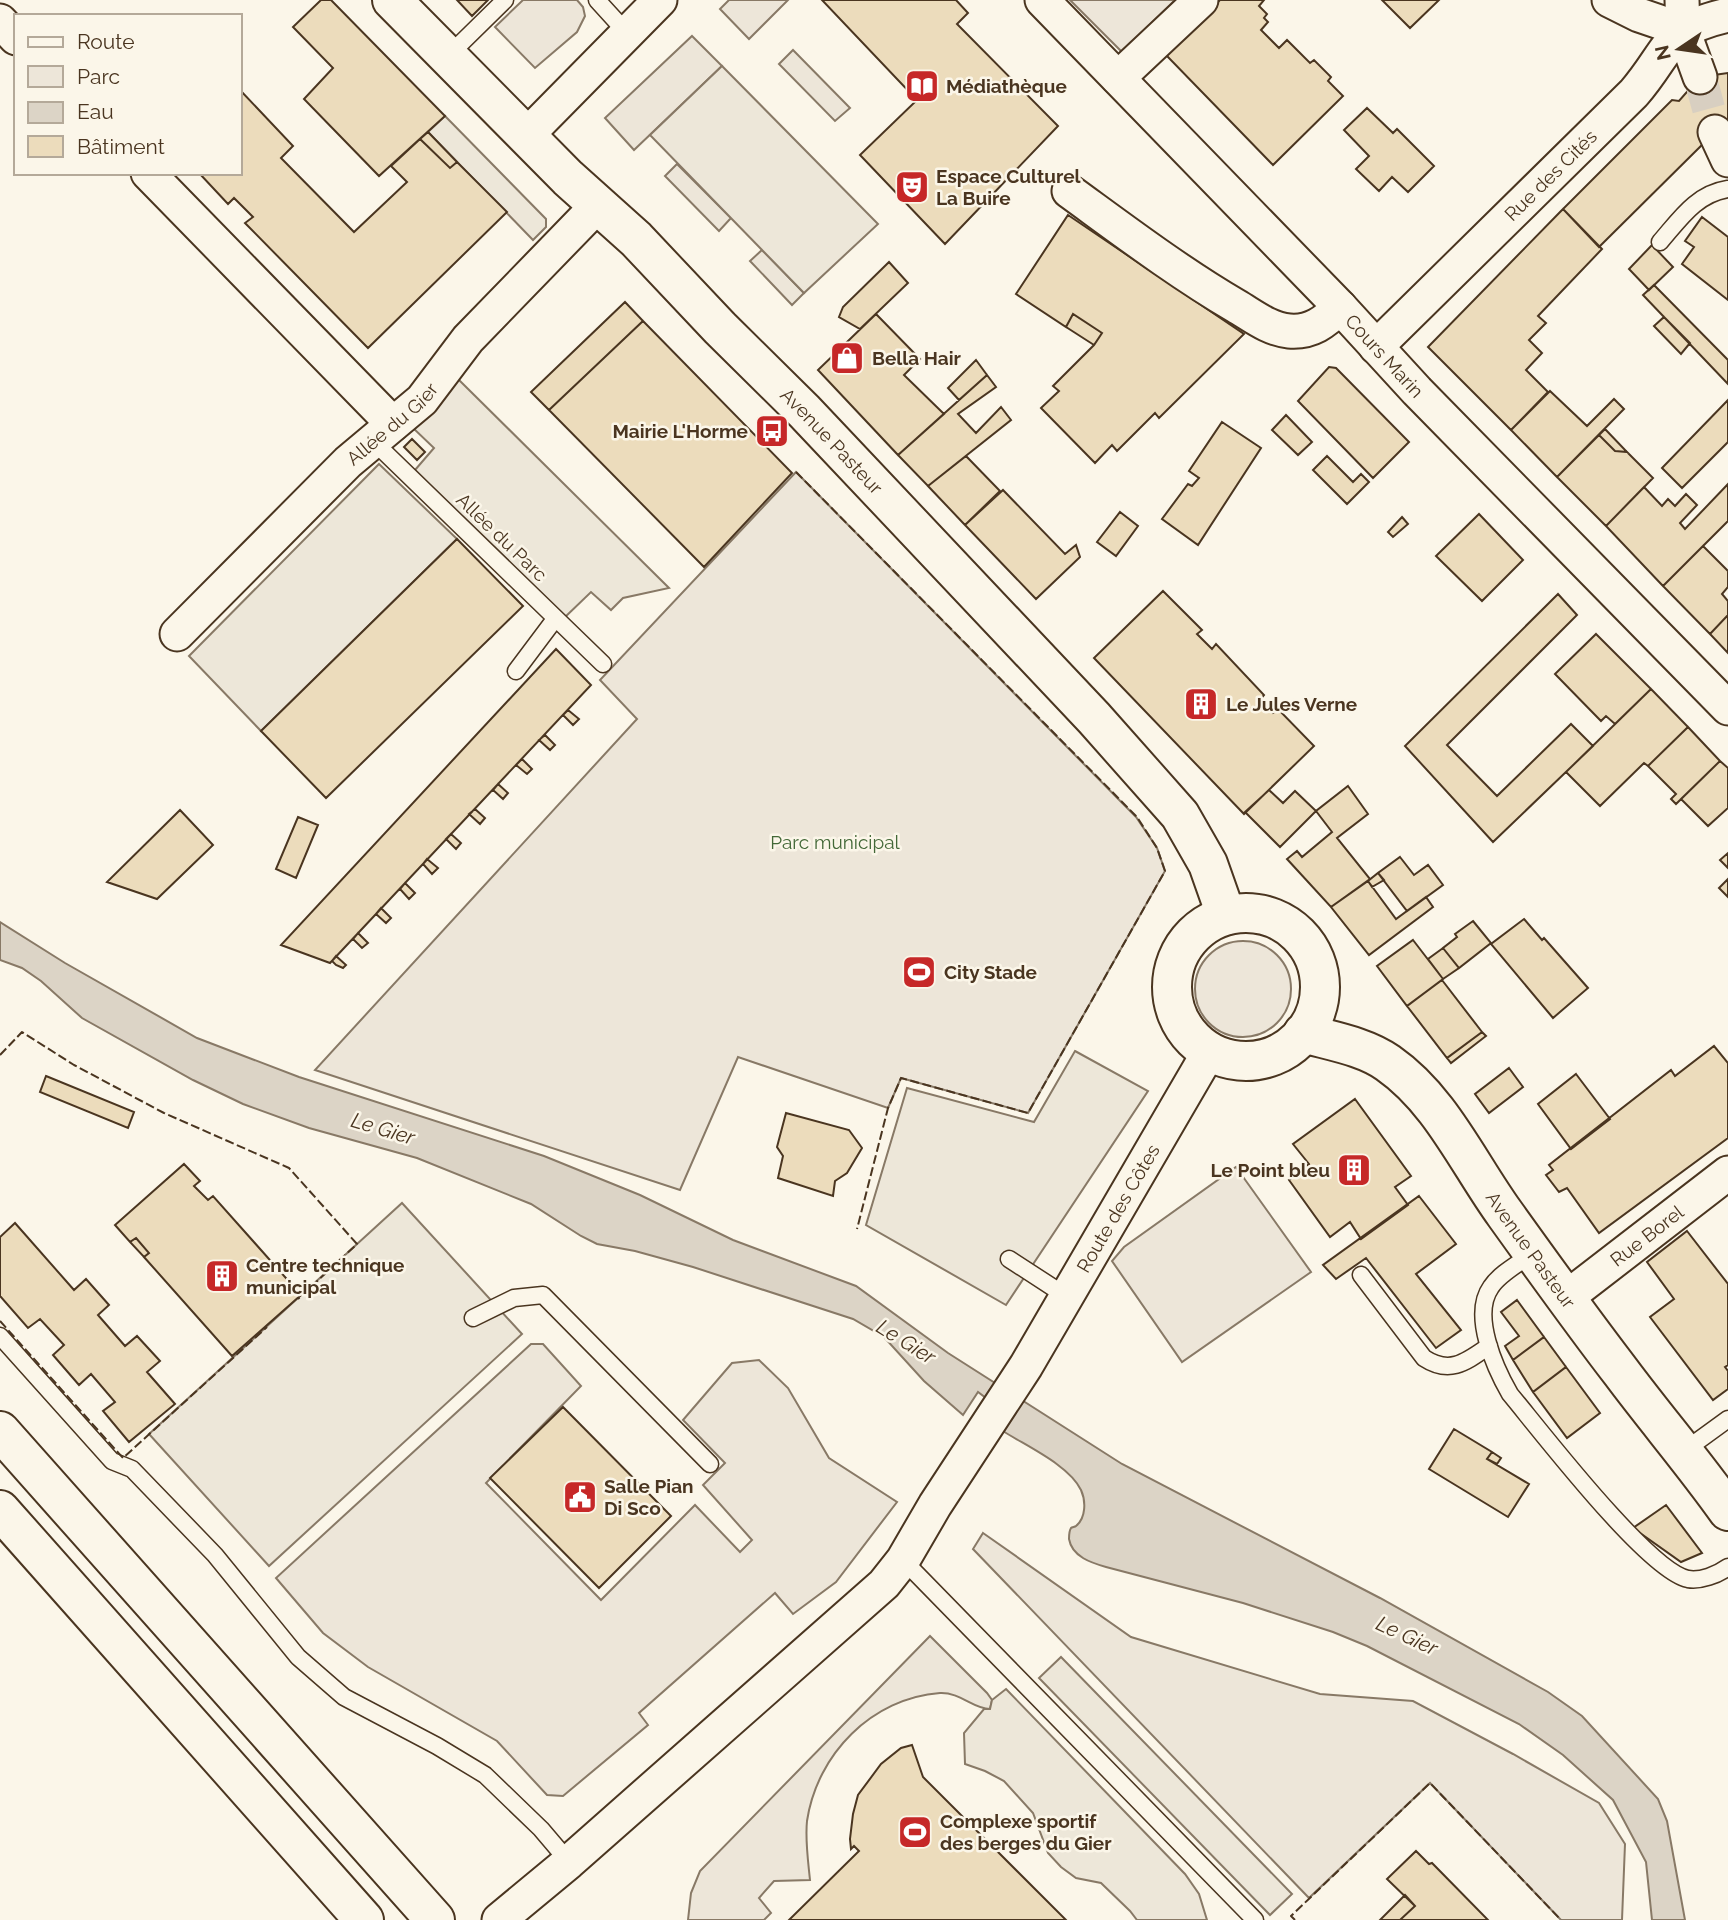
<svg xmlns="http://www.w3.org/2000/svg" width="1728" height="1920" font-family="Raleway,sans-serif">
  <rect width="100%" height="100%" fill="#fbf6e9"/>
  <path fill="#ede6d9" stroke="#887966" stroke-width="2" d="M523 0H577L583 7 585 16 577 32 535 68 495 27Z
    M729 0H788L749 39 720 9Z
    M1070 0H1175L1122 52Z
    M692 36 722 66 634 150 605 118Z
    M793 50 850 108 835 121 779 64Z
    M677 164 731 218 719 231 665 176Z
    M762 250 804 293 792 305 750 261Z
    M796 472 1136 817 1157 848 1165 871 1028 1113 901 1078 888 1108 738 1057 680 1190 315 1070 637 719 600 680Z
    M1195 989a48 48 0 1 1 96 0a48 48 0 1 1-96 0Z
    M1236 1167 1311 1272 1182 1362 1112 1261 1124 1247Z
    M531 1344H543L581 1386 486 1483 601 1600 695 1505 740 1552 752 1540 703 1485 725 1463 683 1420 732 1363 759 1360 788 1388 829 1458 897 1502 836 1582 793 1614 775 1593 639 1713 648 1725 563 1796 547 1795 497 1741 368 1667 323 1633 276 1578Z
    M983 1533 1131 1637 1320 1694 1413 1701 1513 1754 1599 1803 1625 1844 1622 1920H1561L1430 1783 1309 1898 973 1549Z
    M930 1636 987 1693 992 1700 990 1709C973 1709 960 1692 940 1693 872 1698 817 1754 807 1821 805 1840 808 1860 810 1880L774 1881 759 1898 771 1913 764 1920H688L691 1893 700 1871Z"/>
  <path fill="#ede7d9" stroke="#887966" stroke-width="2" d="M722 66 878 224 804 293 650 135Z
    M445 116 546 219V227L533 240 428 132Z
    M458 379 669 588 623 598 611 610 591 592 563 619 415 470 434 448 412 427Z
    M379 464 457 539 261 731 189 656Z
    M1075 1051 1148 1091 1006 1305 866 1225 907 1088 1034 1122Z
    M402 1203 522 1334 269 1566 149 1434Z
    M1061 1657 1292 1894 1270 1915 1039 1678Z
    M1006 1689 1185 1874 1199 1894 1207 1920H1137L1130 1911 1101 1883 1076 1878 1061 1867 1048 1853 1033 1813 1004 1781 985 1771 965 1764 964 1733 984 1709H990L992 1700Z"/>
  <path fill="#dcd4c6" stroke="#887966" stroke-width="2" d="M0 922 65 963 197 1038 299 1077 544 1156 640 1195 733 1240 856 1286 948 1353 1122 1464 1380 1598 1548 1692 1582 1716 1658 1799 1667 1821 1685 1920H1652L1646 1862 1613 1800 1563 1755 1519 1724 1367 1646 1333 1632 1243 1603 1106 1567C1092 1563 1072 1557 1069 1539 1069 1536 1069 1531 1071 1528 1072 1527 1075 1527 1076 1526 1086 1518 1086 1501 1081 1490 1069 1465 1026 1446 1003 1431L1012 1418 978 1392 963 1415 924 1381 884 1337 853 1319 693 1267 635 1251 597 1244 581 1236 531 1204 417 1158 309 1128 243 1104 193 1080 82 1018 41 981 22 968 0 960Z"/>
  <path fill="#ecdcbc" stroke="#4a3520" stroke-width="2" d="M321 0H331L445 116 379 176 304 99 333 68 293 27Z
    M457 0H488L472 16Z
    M822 0H956L968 13 957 24 1058 126 945 244 860 155 917 100Z
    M1220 0H1264L1259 6 1267 14 1264 18 1268 22 1261 30 1279 48 1287 40 1310 63 1314 60 1331 77 1328 81 1343 96 1273 165 1166 55Z
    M1382 0H1439L1410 28Z
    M1728 73V130L1715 132 1599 247 1563 209 1672 100 1679 101 1700 77Z
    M240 90 293 146 281 158 354 232 407 182 391 166 420 139 450 168 457 162 507 212 368 348 245 223 253 217 234 198 228 204 199 173H240Z
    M1367 108 1393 133 1397 129 1434 166 1408 192 1392 177 1379 191 1356 169 1369 156 1344 130Z
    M428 132 457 162 450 168 420 139Z
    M1563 209 1602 249 1538 316 1546 323 1529 340 1542 353 1526 370 1548 392 1511 430 1428 347Z
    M1068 215 1244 334 1159 418 1155 413 1117 451 1112 445 1095 463 1041 408 1059 391 1053 386 1094 345 1102 333 1073 314 1066 327 1016 294Z
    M1702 217 1728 237V300L1682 264 1694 247 1685 241Z
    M1652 245 1673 267 1649 290 1629 269Z
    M889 262 908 283 860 329 839 317 843 307Z
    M1654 285 1728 360V384L1643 295Z
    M625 302 643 321 549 410 531 392Z
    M876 314 920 359 904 375 944 414 898 455 818 370Z
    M1073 314 1102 333 1094 345 1066 327Z
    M1664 317 1690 343 1681 354 1654 326Z
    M643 321 792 473 704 567 549 410Z
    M976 360 987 375 959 400 948 388Z
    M1329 367 1336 368 1409 442 1373 478 1298 401Z
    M987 375 996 387 958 414 976 433 1001 407 1011 420 928 486 898 455Z
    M1550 391 1587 426 1614 399 1624 409 1557 477 1511 430Z
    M1728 400V442L1682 488 1662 468Z
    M1286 415 1312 442 1298 455 1272 430Z
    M1222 422 1261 448 1198 545 1162 519 1188 484 1192 486 1199 478 1189 471Z
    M1605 429 1627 452 1615 451 1599 435Z
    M1599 435 1615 451 1627 452 1653 478 1606 526 1557 477Z
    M412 439 425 452 417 460 404 447Z
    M966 456 1000 491 965 525 928 486Z
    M1327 456 1353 482 1361 474 1369 482 1347 504 1313 470Z
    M1728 484V521L1663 586 1606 526 1644 487 1662 506 1668 499 1675 506 1686 494 1697 505 1680 523 1685 529Z
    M1003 490 1065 554 1076 545 1080 557 1036 599 965 525Z
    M1120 512 1138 526 1116 556 1097 542Z
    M1479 514 1523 560 1482 601 1436 556Z
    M1402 517 1408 524 1393 537 1388 532Z
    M457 539 523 606 326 798 261 731Z
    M1703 546 1728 571V587L1722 594 1728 601V615L1710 634 1663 586Z
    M1163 591 1202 630 1197 634 1212 649 1216 644 1264 695 1260 700 1273 713 1278 709 1314 746 1244 814 1094 658Z
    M1558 594 1577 615 1447 745 1497 796 1571 724 1593 746 1493 842 1405 746Z
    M1728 615V653L1710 634Z
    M1596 634 1651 689 1615 724 1606 716 1601 721 1555 674Z
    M556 649 591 685 330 963 281 945Z
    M1651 689 1688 727 1648 766 1644 763 1600 806 1566 772Z
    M568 710 579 719 573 725 563 715Z
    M1688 727 1720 761 1676 804 1671 799 1676 794 1648 766Z
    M545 735 555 745 550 750 539 740Z
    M522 759 532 769 527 774 516 765Z
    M1720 761 1728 768V808L1708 826 1681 799Z
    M498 784 508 793 503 799 493 790Z
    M1348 786 1368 814 1337 838 1370 879 1331 907 1287 859 1297 851 1302 857 1332 832 1316 811Z
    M1269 790 1283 803 1295 791 1316 811 1280 847 1245 812Z
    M475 809 485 818 480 824 469 814Z
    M180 810 213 845 157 899 107 882Z
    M298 817 318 825 296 878 276 869Z
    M451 834 461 843 456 849 446 839Z
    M1728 853V868L1720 860Z
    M1400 857 1414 875 1428 865 1443 885 1407 911 1378 873Z
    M427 859 438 868 432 874 423 864Z
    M1378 873 1384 880 1372 887 1368 881Z
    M1728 879V897L1719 888Z
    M1368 881 1396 919 1426 897 1433 907 1369 955 1331 907Z
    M405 883 415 893 409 899 400 889Z
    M381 908 391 918 386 923 376 914Z
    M1524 919 1542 940 1544 938 1588 988 1553 1018 1491 944Z
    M1473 921 1491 943 1459 968 1443 948 1457 937 1455 934Z
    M358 933 368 943 362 948 353 939Z
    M1413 940 1443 979 1407 1006 1377 966Z
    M1443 948 1459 968 1443 979 1428 959Z
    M336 956 346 965 343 968 336 965 332 961Z
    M1442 980 1482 1032 1447 1058 1407 1006Z
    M1482 1032 1486 1036 1451 1063 1447 1058Z
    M1714 1046 1728 1063V1138L1599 1233 1567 1188 1559 1192 1546 1175 1553 1170 1549 1165 1671 1070 1675 1076Z
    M1509 1068 1523 1087 1489 1113 1475 1094Z
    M1576 1074 1610 1119 1571 1149 1538 1104Z
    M46 1076 134 1112 128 1128 40 1092Z
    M1355 1099 1411 1176 1395 1187 1408 1205 1361 1239 1350 1222 1330 1237 1289 1180 1309 1164 1293 1144Z
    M786 1113 849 1130 862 1148 847 1173 835 1181 833 1196 778 1178 783 1156 777 1147Z
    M184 1164 200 1181 194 1186 208 1200 213 1196 301 1295 232 1356 144 1257 149 1253 136 1238 130 1242 115 1225Z
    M1419 1196 1456 1244 1416 1274 1461 1330 1436 1348 1366 1258 1336 1279 1323 1265Z
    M15 1223 74 1290 86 1279 109 1305 98 1315 125 1346 137 1336 160 1361 147 1372 175 1404 129 1442 103 1411 115 1402 91 1374 79 1385 53 1355 64 1345 40 1319 28 1328 0 1296V1237Z
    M1687 1231 1728 1284V1365L1725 1367 1728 1371V1389L1713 1400 1650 1317 1674 1299 1647 1262Z
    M136 1238 149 1253 144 1257 130 1242Z
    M1517 1300 1544 1337 1513 1360 1505 1346 1519 1336 1501 1312Z
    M1544 1337 1566 1367 1533 1392 1513 1360Z
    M1566 1367 1600 1413 1567 1438 1533 1392Z
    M563 1407 671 1516 599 1588 490 1478Z
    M1454 1429 1492 1452 1487 1459 1529 1484 1508 1517 1429 1469Z
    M1492 1452 1501 1458 1497 1464 1487 1459Z
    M1666 1505 1702 1553 1681 1562 1633 1528Z
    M912 1745 923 1777 1066 1920H789L859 1851 854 1846 851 1849 850 1839 853 1814 858 1795 881 1764 901 1748Z
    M1416 1851 1429 1864 1432 1863 1488 1920H1400L1415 1906 1387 1879Z
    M1405 1895 1415 1906 1400 1920H1380Z"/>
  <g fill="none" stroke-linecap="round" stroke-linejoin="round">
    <path stroke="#d8cfc1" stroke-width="33" stroke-dasharray="33 17" stroke-linecap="butt" d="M1700 77 1715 132"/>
    <g stroke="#4a3520" stroke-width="19">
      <path id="lane" d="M597 0 627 33
        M448 56 505 0
        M1660 242C1680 219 1696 194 1728 189
        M372 440 603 664
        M516 671 555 619
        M1533 1253C1520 1263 1500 1273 1491 1287 1471 1315 1495 1368 1510 1394 1540 1430 1648 1571 1688 1579 1701 1581 1717 1575 1728 1567
        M1009 1259 1066 1296
        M1361 1275 1424 1358C1450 1375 1466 1362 1489 1346
        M473 1318 514 1298 543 1295 710 1464
        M0 1336 112 1461 132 1469 215 1555 298 1657 344 1697 437 1746 485 1775 541 1829 569 1862
        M1684 1451 1728 1419
        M903 1560 1255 1920"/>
    </g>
    <g stroke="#4a3520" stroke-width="37">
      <g id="street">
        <path id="s1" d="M1042 0 1340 307 1417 391 1728 708"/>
        <path d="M1609 0 1639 15 1683 30"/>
        <path d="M1682 0 1683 30 1700 77"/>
        <path d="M0 21 16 38"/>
        <path d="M1118 78 1201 0"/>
        <path d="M1715 132 1728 160"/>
        <path d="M527 135 660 0"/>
        <path d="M148 173 393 424"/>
        <path d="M1069 191C1124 231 1178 272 1236 306 1253 316 1269 329 1289 331 1311 333 1325 322 1340 307"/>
        <path id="s2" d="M1376 347 1634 93C1671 50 1664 29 1728 15"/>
        <path id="s3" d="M177 634 348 462 422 400 468 339 597 206"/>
        <path id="s4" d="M1566 1298 1728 1173"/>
        <path id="s5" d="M499 1920 569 1862 884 1584 903 1560 935 1505 1026 1366 1209 1052"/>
      </g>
    </g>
    <g stroke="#4a3520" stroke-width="42">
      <g id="secondary">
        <path id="s6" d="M392 0 568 178 636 239 720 328 804 411 1094 718 1180 815 1208 864 1226 915"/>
        <circle cx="1246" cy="987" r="74"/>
        <path id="s7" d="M1303 1033C1331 1041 1364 1046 1388 1063 1441 1100 1468 1163 1505 1214 1543 1267 1581 1320 1621 1372 1656 1419 1694 1463 1728 1511"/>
      </g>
    </g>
    <g stroke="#4a3520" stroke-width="42">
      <path id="highway" d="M0 1431 435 1920
        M0 1510 364 1920"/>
    </g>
    <use href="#lane" stroke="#fbf6e9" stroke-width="16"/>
    <use href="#street" stroke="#fbf6e9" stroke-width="33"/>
    <use href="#secondary" stroke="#fbf6e9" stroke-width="38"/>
    <use href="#highway" stroke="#fbf6e9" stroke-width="38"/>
    <path stroke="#4a3520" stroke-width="2" stroke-dasharray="9 3.5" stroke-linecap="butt" d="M796 472 1137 817 1157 848 1165 871 1028 1113 901 1078 888 1108 857 1229
      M0 1055 22 1032 74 1065 164 1113 289 1168 357 1244 298 1299
      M0 1321 123 1458 267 1327
      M1295 1920 1291 1916 1430 1783 1561 1920"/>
  </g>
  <defs>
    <g id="library-square" transform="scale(1.75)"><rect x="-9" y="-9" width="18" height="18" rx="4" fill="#c62828" stroke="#fbf6e9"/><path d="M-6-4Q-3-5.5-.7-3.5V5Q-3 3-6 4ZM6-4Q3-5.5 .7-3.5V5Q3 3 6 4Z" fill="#fff"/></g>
    <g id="theatre-square" transform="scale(1.75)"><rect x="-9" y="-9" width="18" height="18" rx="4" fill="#c62828" stroke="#fbf6e9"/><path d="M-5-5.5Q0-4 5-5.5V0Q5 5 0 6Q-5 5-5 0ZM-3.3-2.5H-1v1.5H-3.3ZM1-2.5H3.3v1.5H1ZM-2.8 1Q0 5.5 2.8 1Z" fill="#fff"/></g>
    <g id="shop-square" transform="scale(1.75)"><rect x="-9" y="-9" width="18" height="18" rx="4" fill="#c62828" stroke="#fbf6e9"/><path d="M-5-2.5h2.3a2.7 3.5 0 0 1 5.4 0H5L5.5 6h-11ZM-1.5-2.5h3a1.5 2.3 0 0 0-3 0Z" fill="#fff"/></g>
    <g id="bus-square" transform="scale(1.75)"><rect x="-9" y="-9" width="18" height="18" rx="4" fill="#c62828" stroke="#fbf6e9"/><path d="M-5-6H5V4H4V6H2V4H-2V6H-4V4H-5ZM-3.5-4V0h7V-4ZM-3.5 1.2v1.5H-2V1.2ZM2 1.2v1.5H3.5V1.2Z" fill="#fff"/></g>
    <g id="building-square" transform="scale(1.75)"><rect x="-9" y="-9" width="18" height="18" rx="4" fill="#c62828" stroke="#fbf6e9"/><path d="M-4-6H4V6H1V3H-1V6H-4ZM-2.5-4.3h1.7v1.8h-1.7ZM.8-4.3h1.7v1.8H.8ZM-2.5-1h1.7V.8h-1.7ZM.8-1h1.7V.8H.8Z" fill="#fff"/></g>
    <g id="stadium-square" transform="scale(1.75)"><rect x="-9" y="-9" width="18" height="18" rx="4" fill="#c62828" stroke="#fbf6e9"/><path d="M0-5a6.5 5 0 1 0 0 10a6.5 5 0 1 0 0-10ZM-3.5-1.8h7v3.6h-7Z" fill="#fff"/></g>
    <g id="civic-square" transform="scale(1.75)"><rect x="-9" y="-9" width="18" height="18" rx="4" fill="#c62828" stroke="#fbf6e9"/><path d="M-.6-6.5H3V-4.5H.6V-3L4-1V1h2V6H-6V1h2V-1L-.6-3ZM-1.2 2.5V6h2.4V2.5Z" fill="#fff"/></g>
  </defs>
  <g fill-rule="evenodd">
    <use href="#library-square" x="922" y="86"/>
    <use href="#theatre-square" x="912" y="187"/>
    <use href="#shop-square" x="847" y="358"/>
    <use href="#bus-square" x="772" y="431"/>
    <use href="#building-square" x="1201" y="704"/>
    <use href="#stadium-square" x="919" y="972"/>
    <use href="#building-square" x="1354" y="1170"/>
    <use href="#building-square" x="222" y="1276"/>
    <use href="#civic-square" x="580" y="1497"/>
    <use href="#stadium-square" x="915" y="1832"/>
  </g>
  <g text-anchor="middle" stroke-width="5" stroke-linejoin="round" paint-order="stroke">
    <g font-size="19" font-weight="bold" fill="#4a3520" stroke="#fbf6e9" text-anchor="start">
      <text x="946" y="93">Médiathèque</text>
      <text x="936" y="183">Espace Culturel<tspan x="936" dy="22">La Buire</tspan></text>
      <text x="872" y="365">Bella Hair</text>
      <text x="748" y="438" text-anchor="end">Mairie L'Horme</text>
      <text x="1226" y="711">Le Jules Verne</text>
      <text x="944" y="979">City Stade</text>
      <text x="1330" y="1177" text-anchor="end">Le Point bleu</text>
      <text x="246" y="1272">Centre technique<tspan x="246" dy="22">municipal</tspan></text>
      <text x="604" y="1493">Salle Pian<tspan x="604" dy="22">Di Sco</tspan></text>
      <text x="940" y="1828">Complexe sportif<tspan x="940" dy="22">des berges du Gier</tspan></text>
    </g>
    <g font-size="19" fill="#4a3520" stroke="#fbf6e9">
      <text dy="7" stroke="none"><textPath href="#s2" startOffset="245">Rue des Cités</textPath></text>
      <text dy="7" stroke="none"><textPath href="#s1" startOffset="494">Cours Marin</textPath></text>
      <text dy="7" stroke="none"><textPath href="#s3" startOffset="301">Allée du Gier</textPath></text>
      <text dy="7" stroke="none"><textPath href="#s6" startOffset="623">Avenue Pasteur</textPath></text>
      <text transform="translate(502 537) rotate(44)" y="7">Allée du Parc</text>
      <text dy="7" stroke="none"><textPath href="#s5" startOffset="954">Route des Côtes</textPath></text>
      <text dy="7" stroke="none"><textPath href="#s4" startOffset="102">Rue Borel</textPath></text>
      <text dy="7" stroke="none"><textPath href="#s7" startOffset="327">Avenue Pasteur</textPath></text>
    </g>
    <g font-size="19" fill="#436837" stroke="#fbf6e9">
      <text x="835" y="849">Parc municipal</text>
    </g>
    <g font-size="21" font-style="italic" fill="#4a3520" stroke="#fbf6e9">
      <text transform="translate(383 1129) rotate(17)" y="7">Le Gier</text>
      <text transform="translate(906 1342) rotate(32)" y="7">Le Gier</text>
      <text transform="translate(1407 1636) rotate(25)" y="7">Le Gier</text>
    </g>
  </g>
  <rect x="14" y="14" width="228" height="161" fill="#fbf6e9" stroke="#b4a999" stroke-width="2"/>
  <rect x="28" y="37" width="35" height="10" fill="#fbf6e9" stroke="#b4a999" stroke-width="2"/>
  <text x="77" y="49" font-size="21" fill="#4a3520">Route</text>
  <rect x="28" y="66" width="35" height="21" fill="#ede6d9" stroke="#b4a999" stroke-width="2"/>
  <text x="77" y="84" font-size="21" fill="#4a3520">Parc</text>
  <rect x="28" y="102" width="35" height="21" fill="#dcd4c6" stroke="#b4a999" stroke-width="2"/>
  <text x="77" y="119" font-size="21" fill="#4a3520">Eau</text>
  <rect x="28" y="136" width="35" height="21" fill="#ecdcbc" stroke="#b4a999" stroke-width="2"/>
  <text x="77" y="154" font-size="21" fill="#4a3520">Bâtiment</text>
  <g transform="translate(1679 49) rotate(257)" stroke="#fbf6e9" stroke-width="5" paint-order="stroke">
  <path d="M0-5L12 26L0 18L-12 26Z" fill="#4a3520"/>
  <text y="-10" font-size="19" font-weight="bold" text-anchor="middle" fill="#4a3520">N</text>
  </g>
</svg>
